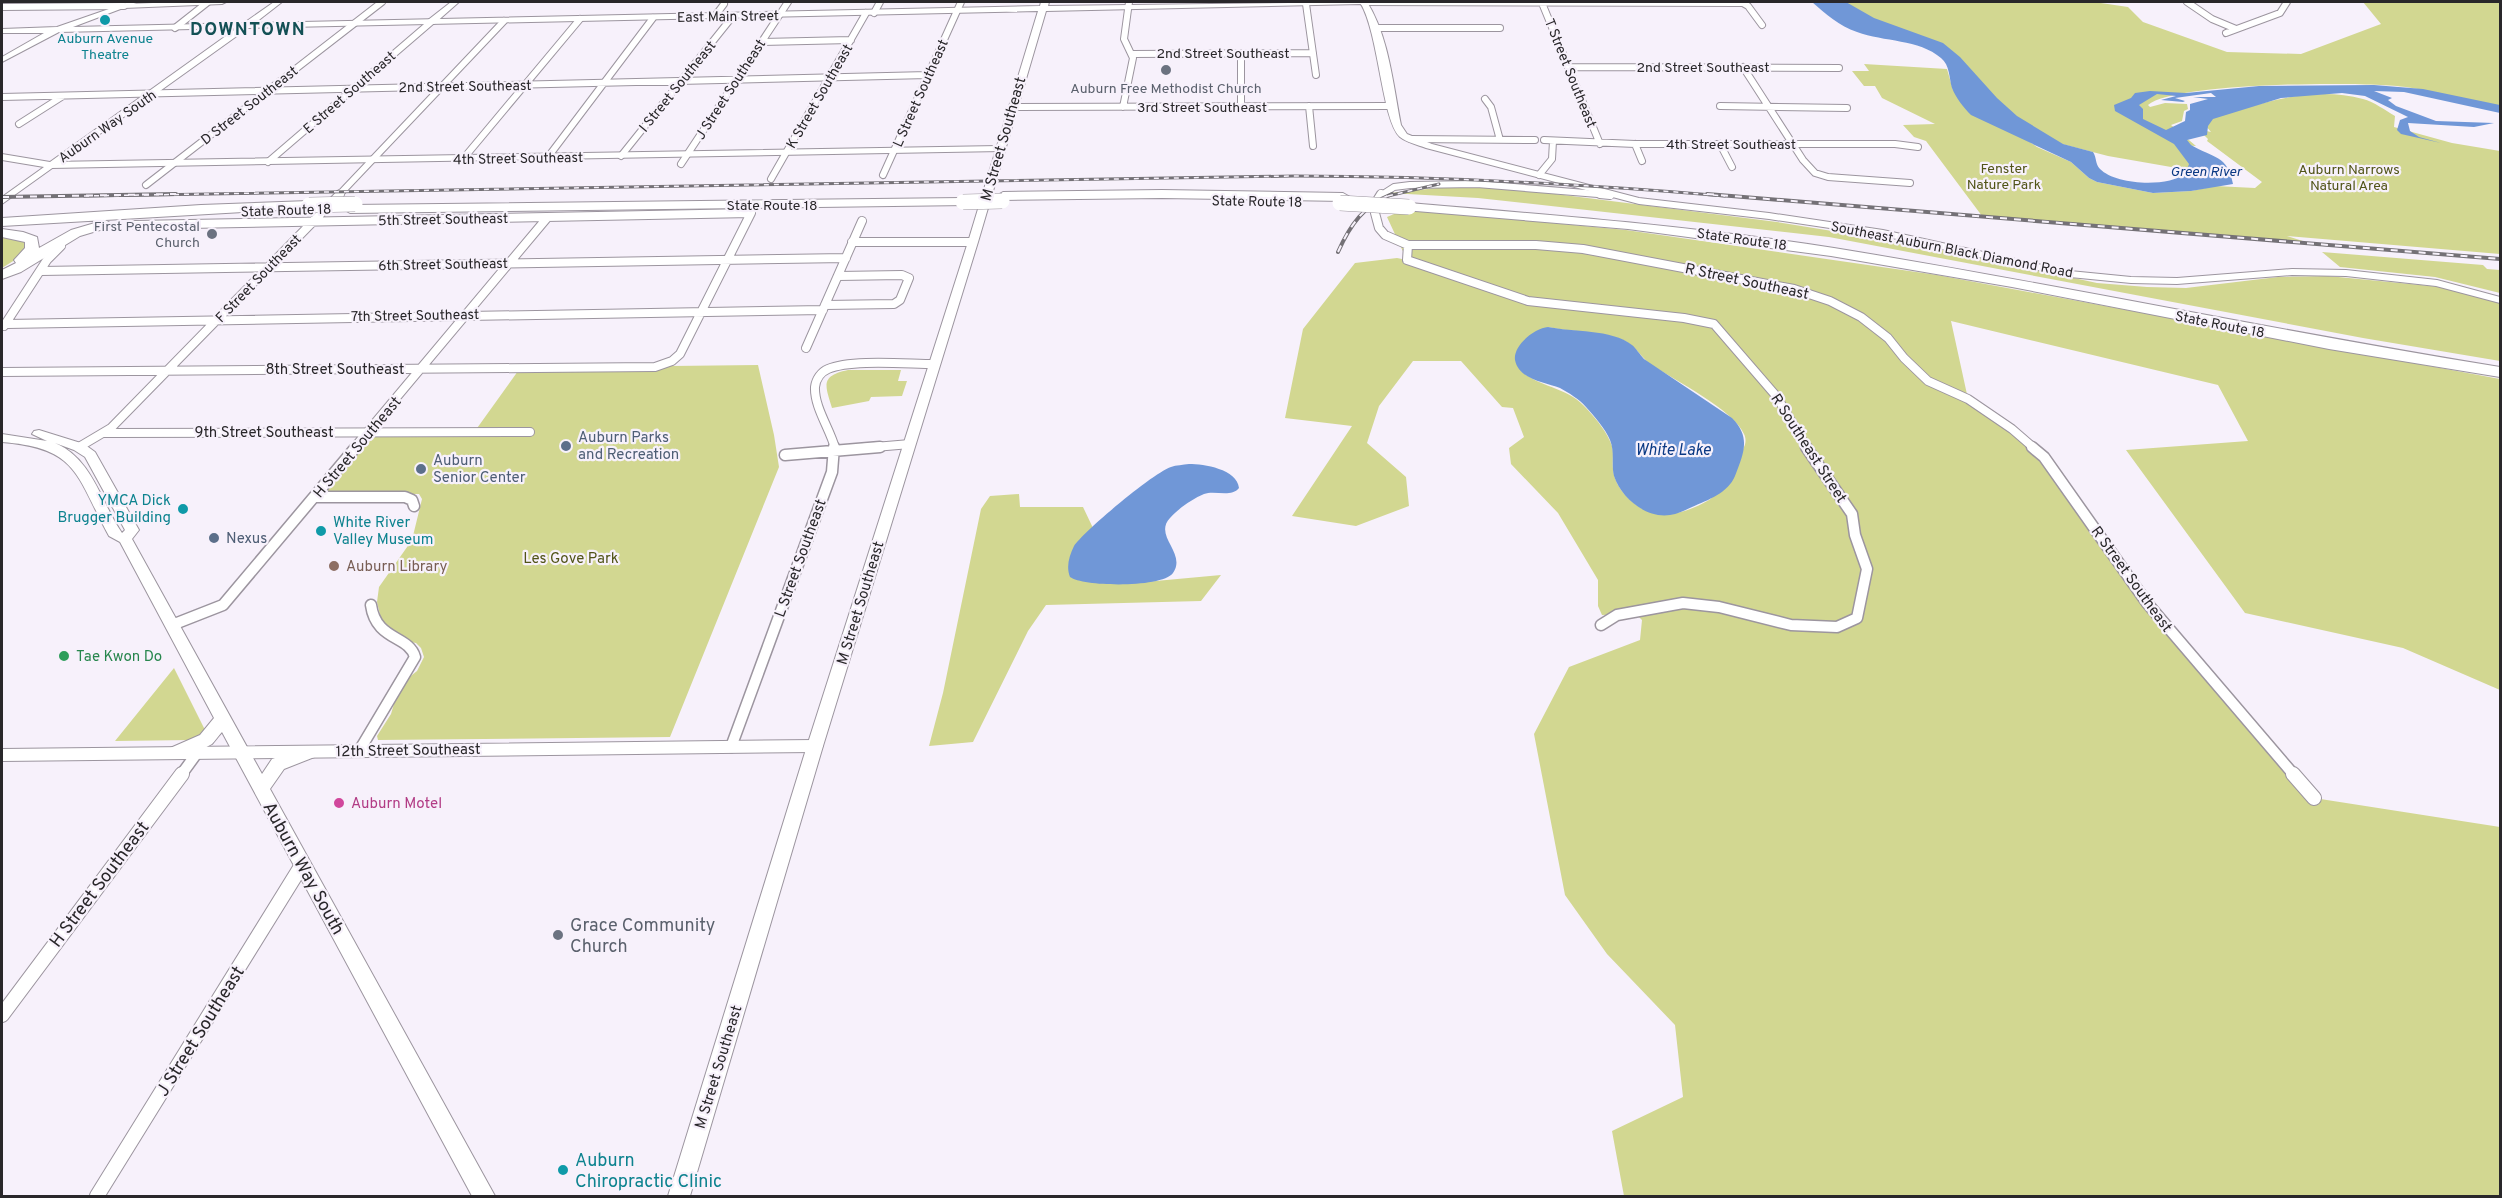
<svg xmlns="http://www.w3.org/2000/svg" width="2502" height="1198" font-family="Overpass,sans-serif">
  <rect width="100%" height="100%" fill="#f7f1fb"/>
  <path fill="#d2d791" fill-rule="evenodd" d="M1824 2H2094L2128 7 2143 22 2227 52 2301 54 2381 24 2363 2H2500V106C2469 100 2438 92 2406 87 2365 81 2174 82 2148 105L2150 107 2165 103 2187 104 2188 109 2184 111 2182 121 2171 125 2196 146 2183 145 2194 171 2108 156 2062 144 2012 120 1958 56Z
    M1864 64 1947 69 1953 90 2037 147 2071 162 2089 178 2097 182 2153 193 2191 191 2215 186 2255 188 2262 182 2207 141 2208 139 2201 132 2202 130 2211 132 2206 126V122L2234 107 2240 110C2278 97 2323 88 2363 99 2374 102 2385 110 2395 116L2394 127 2452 143 2500 151V254L2287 236 2309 243 1982 216 1926 141 1914 137 1903 125 1935 124 1882 98 1875 86H1864L1852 71H1869Z
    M1447 187 1508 188 1777 222 1919 245 2097 283 2147 287 2186 288 2278 277 2328 276 2441 287 2500 303V361L2363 338 1829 237 1478 198 1390 193Z
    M1406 209 1626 230 1937 275 2500 379V690L2403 648 2245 613 2126 450 2248 441 2218 385 1951 321 1968 399 2044 457 2147 603 2314 798 2500 827V1196H1624L1612 1131 1683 1097 1675 1025 1607 954 1565 895 1534 734 1569 667 1640 640 1642 620 1636 614 1602 615 1598 606V580L1558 513 1511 464 1509 448 1524 437 1513 408 1502 407 1461 361H1413L1379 406 1367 443 1406 477 1409 506 1356 526 1292 516 1352 426 1285 418 1303 329 1355 263 1397 258 1407 260 1387 217ZM1548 327C1573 332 1599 331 1623 340 1635 345 1641 357 1650 364 1674 380 1734 410 1744 434 1746 438 1746 443 1744 447 1740 457 1718 495 1709 500 1690 511 1666 520 1645 510 1630 503 1614 486 1613 469 1612 461 1614 454 1612 446 1607 432 1597 420 1587 409 1569 387 1541 388 1521 371Z
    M2 237 25 242 27 248 18 258 2 268Z
    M2322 252 2483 265 2487 269 2500 270V293L2435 277 2340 267Z
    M758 365 774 435 779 467 670 737 378 740 377 736 391 714 396 697 407 679 417 671 424 657 421 648 416 643 405 641 382 623 377 602 379 587 412 540 422 499 419 494H318L370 432 475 431 518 371 671 366Z
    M848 370H901L898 381H907L902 396 871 397 869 401 832 408C825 385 820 376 848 370Z
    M1019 494 1020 507H1083L1093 528 1086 534 1123 584 1221 575 1201 601 1046 605 1028 631 973 742 929 746 943 693 981 509 990 496Z
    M174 668 205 730 201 736 191 740 115 741Z"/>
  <path fill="#7097d7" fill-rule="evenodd" d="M1812 2H1846L1874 18 1943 43 1960 57 1997 98 2017 116 2063 144 2093 152C2097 158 2095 164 2100 169 2116 185 2168 188 2186 173L2189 164 2174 144 2115 111 2114 105 2131 98 2135 93 2150 91 2186 93 2259 86 2374 85 2423 89 2500 105V113L2404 92 2374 91 2392 98 2388 100 2396 106 2436 121 2494 123 2474 127 2408 123 2410 131 2419 137 2441 143 2401 134 2397 130 2400 120 2408 117 2365 96 2342 93 2281 98 2213 119 2208 126 2207 135 2187 140 2191 145C2213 158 2228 155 2233 184L2191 191 2153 193 2097 182 2089 178 2071 162 1971 115C1963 107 1956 98 1952 88 1949 78 1950 65 1941 58 1919 39 1884 42 1857 32 1839 26 1826 14 1812 2ZM2211 93 2216 97H2193L2208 99 2190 104V110L2186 112 2185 121 2166 130 2143 119V109L2139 105 2157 94 2176 96 2161 100 2183 102 2185 101 2175 98Z
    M1548 327C1572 332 1612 329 1632 345 1636 348 1640 355 1644 359L1732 418C1751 437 1744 453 1735 476 1728 493 1708 500 1692 507 1685 510 1678 514 1670 515 1647 519 1621 498 1614 476 1611 464 1615 452 1610 440 1605 428 1594 416 1586 407 1579 399 1569 393 1560 388 1545 382 1519 380 1515 360 1513 345 1535 328 1548 327Z
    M1189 464C1204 464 1237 469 1239 488 1231 498 1215 490 1204 494 1192 499 1178 509 1170 518 1153 536 1187 553 1173 573 1162 588 1084 587 1070 577 1066 567 1069 556 1074 546 1084 531 1153 473 1171 467 1176 465 1183 465 1189 464Z"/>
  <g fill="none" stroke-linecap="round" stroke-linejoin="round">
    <g stroke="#9c959f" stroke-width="8">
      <path id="minor-far3" d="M1363 2 1742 3
        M1741 2 1748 6 1762 25
        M2187 2 2212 19 2236 29
        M1542 3 1600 144
        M1306 4 1316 75
        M2 7 124 6
        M874 13 880 2
        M715 16 724 4
        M175 28 208 2
        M1375 28H1500
        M2226 33 2280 13 2287 2
        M761 42 851 40
        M1241 53V107
        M1132 54 1313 53
        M1568 67 1839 68
        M1743 67 1803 160 1815 173 1828 177 1910 183
        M2 97 928 75
        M1485 99 1491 107 1500 140
        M1309 106 1313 146
        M1720 106 1847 108
        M1012 107 1392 106
        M1123 107 1133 58 1124 39 1129 2
        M19 124 63 96
        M1411 139 1535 140
        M1544 140 1635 144H1895L1918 147
        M1635 144 1642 161
        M1720 144 1732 167
        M621 156 733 16
        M548 157 653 18
        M463 159 580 19
        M268 162 431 22
        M681 164 788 2
        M883 175 961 2
        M1539 175 1552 159 1553 141
        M771 179 866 13
        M146 185 382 2
        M338 196 504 21
        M1380 196 1394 187 1410 185 1477 184 1610 195"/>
    </g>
    <g stroke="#9c959f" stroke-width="10">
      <path id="minor-far2" d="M1381 194 1376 202 1375 213 1379 228 1385 235 1408 245H1536L1583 249 1794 289 1830 301 1861 317 1888 338 1904 358 1928 381 1968 399 2012 429 2034 448
        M1600 194 1610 195
        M852 242H973
        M1408 245 1407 260 1528 301 1684 318 1714 324 1777 397 1807 448
        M41 271 846 258
        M825 305 894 304 900 300 909 278 902 275 838 276
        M7 324 823 310
        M4 326 47 260 61 246
        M806 348 862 221
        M2 372 655 367 672 361 680 354 751 213 135 225
        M105 433 530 432
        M79 447 111 428 340 194
        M354 448 547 218
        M835 448C830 429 814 407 815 387 816 379 821 372 828 369 851 359 907 364 934 364
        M863 448 910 444"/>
    </g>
    <g stroke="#9c959f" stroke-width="13">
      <path id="minor-far1" d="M2032 447 2044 457 2147 603 2294 775
        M785 455 880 447
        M315 497H405L412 500 414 506
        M172 625 223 605 356 447
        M1601 625 1617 615 1683 603 1719 607 1791 625 1837 627 1857 618 1867 569 1855 535 1852 514 1806 447
        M731 747 832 472 834 447
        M359 751 415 657C409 635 376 641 371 605
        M181 775 197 753"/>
    </g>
    <g stroke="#9c959f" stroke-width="16">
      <path id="minor" d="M2293 774 2314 798
        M2 1015 182 774
        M97 1196 302 865"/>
    </g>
    <g stroke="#9c959f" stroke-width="2">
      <path id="tertiary" d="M182 2H226L222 4 124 8 120 6 124 4Z
        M451 2H459L434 24H428V20Z
        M999 146 1003 149 1002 151 51 168 47 165 51 162Z
        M815 740 820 742 823 746 820 750 815 752 2 761V749Z"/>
    </g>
    <g stroke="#9c959f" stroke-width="2">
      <path id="secondary" d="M129 2H139L73 27 244 23 274 2H282L255 23 1040 6 1041 2H1049L1048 6 1367 2C1389 37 1393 85 1401 125L1407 134 1432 144 1639 198 1769 213 1883 230 2070 271 2131 277 2177 278 2292 269 2346 270 2437 280 2500 297V303L2436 286 2346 276 2292 275 2177 284 2131 283 2070 277 1883 236 1769 219 1639 204 1426 148C1418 145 1406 142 1400 137 1382 121 1379 35 1361 4L1046 11 978 242 823 746 690 1196H668L807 746 968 242 1038 11 248 28 2 204V197L44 167 2 160V154L50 162 237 28 59 32 2 62V57L44 33H2V29L57 27Z
        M39 430 84 444 95 452 139 530 132 539 262 774 272 759 311 746 317 748 319 752 317 756 284 769 270 789 495 1196H472L222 732C219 735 215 741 212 744 202 750 179 761 168 757L166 753 168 749 200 735 214 718 120 542 109 536C76 476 79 448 2 442V434L47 441 32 434 34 431ZM55 443 74 450 85 457 125 530 122 533C101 503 93 459 55 443Z"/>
    </g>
    <g stroke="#9c959f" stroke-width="2">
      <path id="motorway" d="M1162 190 1343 193 1350 197 1343 201 1162 198 1003 200 996 196 1003 192Z
        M963 198 970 202 968 205 350 213 343 209 350 205Z
        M309 201 316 205 314 208 2 226V218L201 205Z
        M1409 203C1551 215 1693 226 1834 248 2056 284 2277 331 2500 367V377L2329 349 2012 287 1831 256 1628 229 1404 210 1402 207Z
        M105 220 112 224 110 227 80 236 21 272 2 279V270L16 263 14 260 25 248V242L2 237V229L23 232 37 237 39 248 71 230Z"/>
    </g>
    <use href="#minor-far3" stroke="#fff" stroke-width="6"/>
    <use href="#minor-far2" stroke="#fff" stroke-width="8"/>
    <use href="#minor-far1" stroke="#fff" stroke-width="10"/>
    <use href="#minor" stroke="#fff" stroke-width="14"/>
    <use href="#tertiary" fill="#fff" fill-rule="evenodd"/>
    <use href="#secondary" fill="#fff" fill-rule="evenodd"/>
    <use href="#motorway" fill="#fff" fill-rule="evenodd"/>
    <g stroke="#747176" stroke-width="3">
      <path id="rail-far1" d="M84 196 1294 176C1438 176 1581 184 1725 196
        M1388 196 1439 184"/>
    </g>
    <g stroke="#747176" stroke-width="4">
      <path id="rail" d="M1707 194 2500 259
        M2 197 176 194
        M1338 252C1350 225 1364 205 1392 194"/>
    </g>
    <use href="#rail-far1" stroke="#f7f1fb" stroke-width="1.5" stroke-dasharray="5" stroke-linecap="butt"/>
    <use href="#rail" stroke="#f7f1fb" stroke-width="2" stroke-dasharray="7" stroke-linecap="butt"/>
    <g stroke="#9c959f" stroke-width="16" stroke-linecap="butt">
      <path id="motorway-bridge" d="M963 202 1002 201
        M1340 203 1409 207
        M309 205 355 204"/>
    </g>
    <use href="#motorway-bridge" stroke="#fff" stroke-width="15"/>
  </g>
  <g fill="#0f9aa8" stroke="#f7f1fb" stroke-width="2">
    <circle cx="105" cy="20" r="6"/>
    <circle cx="183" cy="509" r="6"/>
    <circle cx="321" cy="531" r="6"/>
    <circle cx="563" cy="1170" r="6"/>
  </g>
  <g fill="#6b7280" stroke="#f7f1fb" stroke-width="2">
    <circle cx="1166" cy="70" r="6"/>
    <circle cx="212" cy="234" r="6"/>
    <circle cx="558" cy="935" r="6"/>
  </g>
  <g fill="#5c6f8a" stroke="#f7f1fb" stroke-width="2">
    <circle cx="566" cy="446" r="6"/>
    <circle cx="421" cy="469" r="6"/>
    <circle cx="214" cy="538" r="6"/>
  </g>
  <circle fill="#8d6e63" stroke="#f7f1fb" stroke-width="2" cx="334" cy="566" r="6"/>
  <circle fill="#2e9e5b" stroke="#f7f1fb" stroke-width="2" cx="64" cy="656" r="6"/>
  <circle fill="#d1479c" stroke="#f7f1fb" stroke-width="2" cx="339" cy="803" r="6"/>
  <g text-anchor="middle" stroke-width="4.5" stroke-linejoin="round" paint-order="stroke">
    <g font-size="14" fill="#29272a" stroke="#f7f1fb">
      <text transform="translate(728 16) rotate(-1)" y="5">East Main Street</text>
      <text x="1223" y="58">2nd Street Southeast</text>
      <text x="1703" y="72">2nd Street Southeast</text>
      <text transform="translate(1571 73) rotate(68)" y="5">T Street Southeast</text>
      <text transform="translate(465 86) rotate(-1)" y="5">2nd Street Southeast</text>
      <text transform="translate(677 86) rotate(-51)" y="5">I Street Southeast</text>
      <text transform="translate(730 89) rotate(-57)" y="5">J Street Southeast</text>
      <text transform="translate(349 92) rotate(-41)" y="5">E Street Southeast</text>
      <text transform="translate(920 93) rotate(-66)" y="5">L Street Southeast</text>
      <text transform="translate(819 96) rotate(-60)" y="5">K Street Southeast</text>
      <text transform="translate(249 105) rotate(-38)" y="5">D Street Southeast</text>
      <text x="1202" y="112">3rd Street Southeast</text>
      <text transform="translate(107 126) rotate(-35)" y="5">Auburn Way South</text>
      <text x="1731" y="149">4th Street Southeast</text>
      <text transform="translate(518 158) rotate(-1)" y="5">4th Street Southeast</text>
      <text transform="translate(1257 201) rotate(1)" y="5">State Route 18</text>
      <text x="772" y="210">State Route 18</text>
      <text transform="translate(286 210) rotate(-2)" y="5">State Route 18</text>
      <text transform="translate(443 219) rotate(-1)" y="5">5th Street Southeast</text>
      <text transform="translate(1742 239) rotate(8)" y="5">State Route 18</text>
      <text transform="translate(1952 249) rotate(11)" y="5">Southeast Auburn Black Diamond Road</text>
      <text transform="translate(443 264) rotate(-1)" y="5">6th Street Southeast</text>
      <text transform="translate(258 278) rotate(-46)" y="5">F Street Southeast</text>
      <text transform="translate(415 315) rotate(-1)" y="5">7th Street Southeast</text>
      <text transform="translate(2220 324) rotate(11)" y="5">State Route 18</text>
    </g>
    <g font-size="14" fill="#0d838f" stroke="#f7f1fb">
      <text x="105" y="43">Auburn Avenue<tspan x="105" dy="16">Theatre</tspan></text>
    </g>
    <g font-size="14" fill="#5b616d" stroke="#f7f1fb">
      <text x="1166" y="93">Auburn Free Methodist Church</text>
      <text x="200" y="231" text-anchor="end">First Pentecostal<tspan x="200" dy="16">Church</tspan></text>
    </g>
    <g font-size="14" fill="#515418" stroke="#f7f1fb">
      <text x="2004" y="173">Fenster<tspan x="2004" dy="16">Nature Park</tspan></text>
      <text x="2349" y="174">Auburn Narrows<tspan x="2349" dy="16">Natural Area</tspan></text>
    </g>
    <g font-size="14" font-style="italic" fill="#0b3984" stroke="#f7f1fb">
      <text x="2206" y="176">Green River</text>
    </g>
    <g font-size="15" fill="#29272a" stroke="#f7f1fb">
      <text transform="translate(1003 139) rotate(-74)" y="5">M Street Southeast</text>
      <text transform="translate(1747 281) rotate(12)" y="5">R Street Southeast</text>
      <text x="335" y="374">8th Street Southeast</text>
      <text x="264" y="437">9th Street Southeast</text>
      <text transform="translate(357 447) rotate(-50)" y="5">H Street Southeast</text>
      <text transform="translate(1809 448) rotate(57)" y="5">R Southeast Street</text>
      <text transform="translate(800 558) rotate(-70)" y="5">L Street Southeast</text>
      <text transform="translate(2132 579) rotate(54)" y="5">R Street Southeast</text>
      <text transform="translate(860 603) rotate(-73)" y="5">M Street Southeast</text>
      <text transform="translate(408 750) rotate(-1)" y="5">12th Street Southeast</text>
      <text transform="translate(718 1067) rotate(-73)" y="5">M Street Southeast</text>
    </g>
    <g font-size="15" fill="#4e5e75" stroke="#f7f1fb" text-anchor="start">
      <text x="578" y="442">Auburn Parks<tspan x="578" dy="17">and Recreation</tspan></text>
      <text x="433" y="465">Auburn<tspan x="433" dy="17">Senior Center</tspan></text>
      <text x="226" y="543">Nexus</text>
    </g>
    <g font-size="15" fill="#0d838f" stroke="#f7f1fb" text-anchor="end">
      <text x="171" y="505">YMCA Dick<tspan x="171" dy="17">Brugger Building</tspan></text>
      <text x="333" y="527" text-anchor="start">White River<tspan x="333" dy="17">Valley Museum</tspan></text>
    </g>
    <g font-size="15" fill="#515418" stroke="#f7f1fb">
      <text x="571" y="563">Les Gove Park</text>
    </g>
    <g font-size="15" fill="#785e54" stroke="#f7f1fb" text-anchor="start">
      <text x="346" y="571">Auburn Library</text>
    </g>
    <g font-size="15" fill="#27864d" stroke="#f7f1fb" text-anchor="start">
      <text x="76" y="661">Tae Kwon Do</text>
    </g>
    <g font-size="15" fill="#b23c85" stroke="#f7f1fb" text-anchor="start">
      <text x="351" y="808">Auburn Motel</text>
    </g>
    <g font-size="16" font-style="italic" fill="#0b3984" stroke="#f7f1fb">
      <text x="1673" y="455">White Lake</text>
    </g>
    <g font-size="18" font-weight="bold" letter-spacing="1.5" fill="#135055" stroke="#f7f1fb">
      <text x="248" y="35">DOWNTOWN</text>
    </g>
    <g font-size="18" fill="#29272a" stroke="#f7f1fb">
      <text transform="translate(304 868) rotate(61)" y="6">Auburn Way South</text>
      <text transform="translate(99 884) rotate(-53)" y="6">H Street Southeast</text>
      <text transform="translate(200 1031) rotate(-58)" y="6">J Street Southeast</text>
    </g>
    <g font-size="18" fill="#5b616d" stroke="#f7f1fb" text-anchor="start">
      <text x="570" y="931">Grace Community<tspan x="570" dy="21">Church</tspan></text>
    </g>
    <g font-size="18" fill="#0d838f" stroke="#f7f1fb" text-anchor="start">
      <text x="575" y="1166">Auburn<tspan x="575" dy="21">Chiropractic Clinic</tspan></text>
    </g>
  </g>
  <rect width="2502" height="1198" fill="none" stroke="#29272a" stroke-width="6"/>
</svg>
